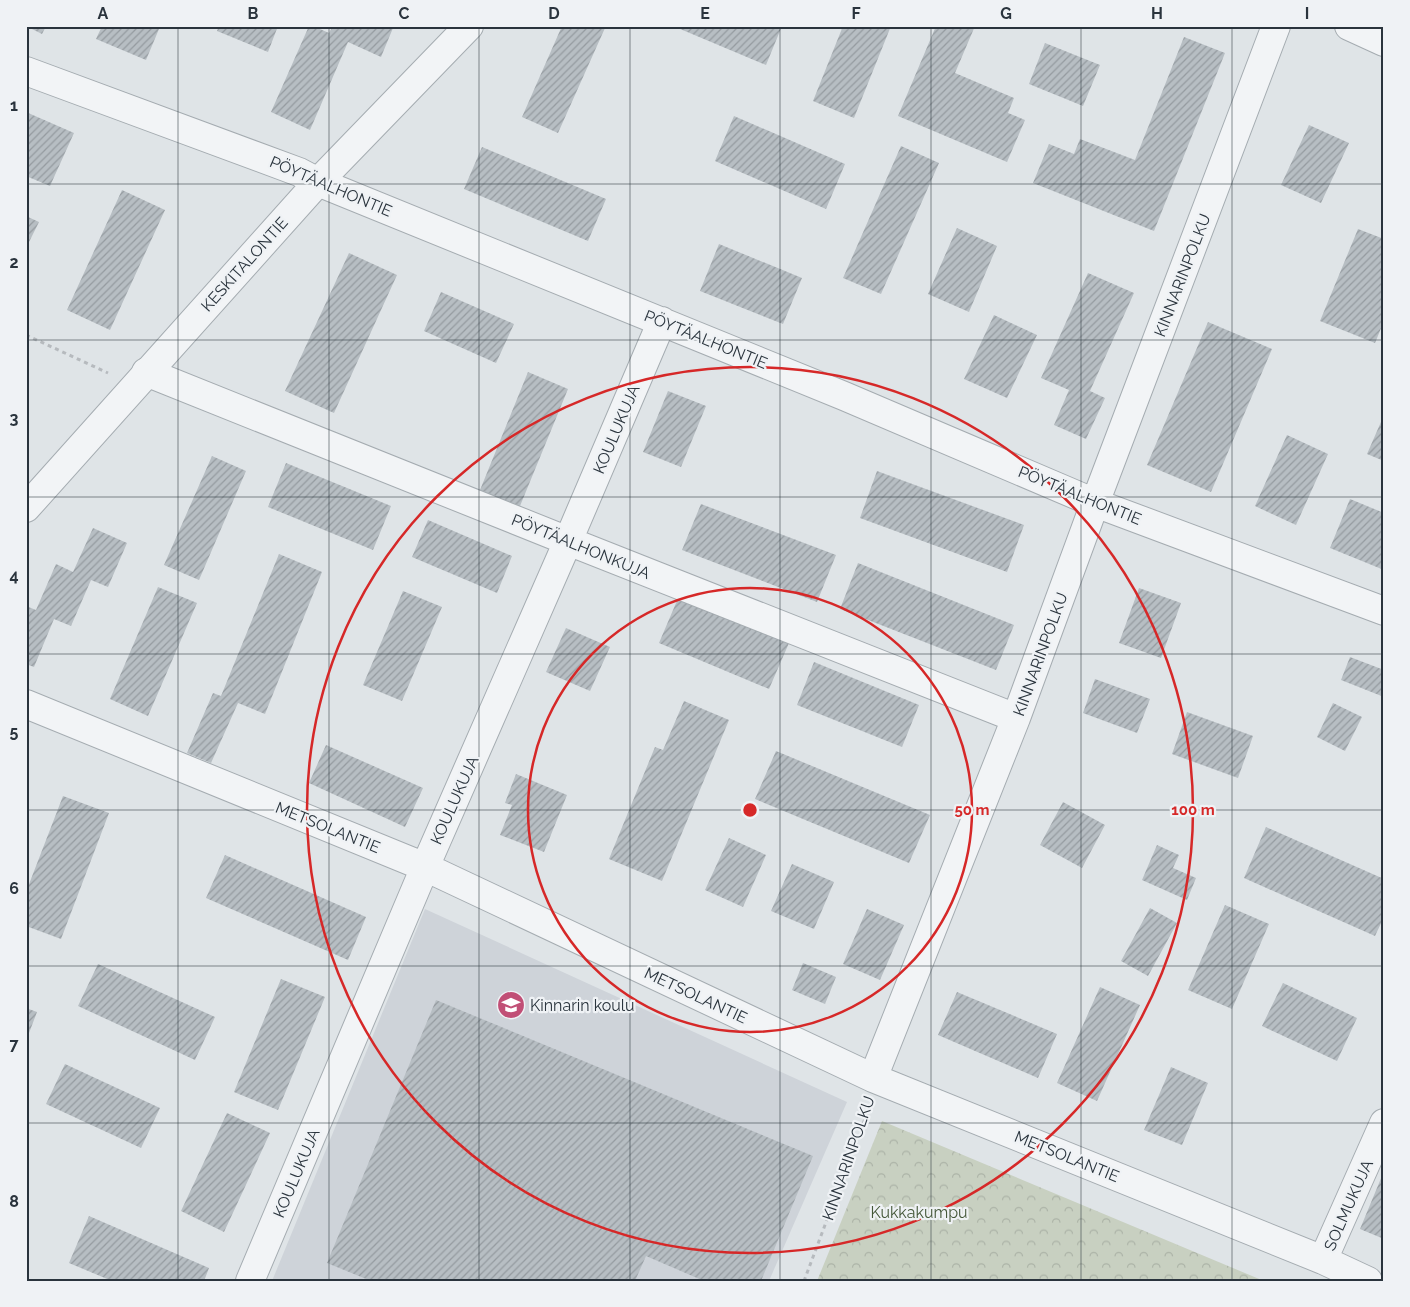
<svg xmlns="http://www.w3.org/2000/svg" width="1410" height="1307" font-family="Raleway,sans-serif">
  <defs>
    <pattern id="forest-crowns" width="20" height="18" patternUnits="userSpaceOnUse" patternTransform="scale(1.25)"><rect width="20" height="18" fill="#c8d0c1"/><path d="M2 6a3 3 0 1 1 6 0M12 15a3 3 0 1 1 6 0" fill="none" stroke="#acb3a7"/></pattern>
    <pattern id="building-hatch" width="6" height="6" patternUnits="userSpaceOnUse" patternTransform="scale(1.25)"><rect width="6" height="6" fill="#b7bec3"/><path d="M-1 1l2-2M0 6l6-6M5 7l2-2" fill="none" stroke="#959ba0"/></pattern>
  </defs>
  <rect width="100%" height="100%" fill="#dfe4e7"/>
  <path fill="#ced3d9" d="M425 909 847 1102 769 1281H272Z"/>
  <path fill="url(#forest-crowns)" d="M882 1121 1264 1281H817Z"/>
  <path fill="url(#building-hatch)" d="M26 26H46L42 34Z
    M102 26H152L159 29 146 60 96 39Z
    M219 26H278L268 52 217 31Z
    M309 26H313L329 33 333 26H390L393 28 381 57 348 42 310 130 271 112Z
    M562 26 605 28 558 133 522 117Z
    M673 26H782L766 65Z
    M843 26H891L854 118 813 101Z
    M936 26H975L955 73 1014 98 1008 113 1025 120 1007 162 898 116Z
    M1184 37 1225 53 1154 231 1033 183 1049 144 1074 154 1080 139 1135 160Z
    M1045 43 1100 65 1083 106 1029 84Z
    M26 112 74 133 50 186 26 176Z
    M734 116 845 164 826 209 715 161Z
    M1309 125 1349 143 1321 203 1281 185Z
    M901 146 939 163 881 294 843 278Z
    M482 147 606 199 588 241 464 189Z
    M122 190 165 210 110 330 67 310Z
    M26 216 39 222 26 248Z
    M957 228 997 246 969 312 928 294Z
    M1358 229 1384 239V321L1375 343 1320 321Z
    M719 244 802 278 783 324 700 291Z
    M349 253 397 275 334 413 285 391Z
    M1088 273 1134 293 1090 391 1105 398 1086 439 1054 425 1069 390 1041 378Z
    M441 292 514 324 496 363 424 331Z
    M994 315 1037 335 1007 398 964 379Z
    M1208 322 1272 349 1211 492 1147 465Z
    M528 372 568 389 520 506 480 490Z
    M668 391 706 406 681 467 643 452Z
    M1384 415V461L1367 454Z
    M1287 435 1328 454 1296 525 1255 506Z
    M212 456 246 471 199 580 164 565Z
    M286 463 391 506 373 550 268 507Z
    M877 471 1024 525 1007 572 860 518Z
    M1350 499 1384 513V570L1330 548Z
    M701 504 836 555 817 602 682 550Z
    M428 520 512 556 497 593 412 557Z
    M93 528 127 543 108 587 91 580 71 626 54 619 34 667 26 664V606L36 610 56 564 73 572Z
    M279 554 322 572 265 714 238 703 211 763 187 753 213 693 221 696Z
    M858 563 1014 625 996 670 840 609Z
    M158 587 197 603 148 716 110 699Z
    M1139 588 1181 603 1161 658 1119 643Z
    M403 591 442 607 402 701 363 685Z
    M679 596 789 643 769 689 659 643Z
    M566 628 610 647 590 691 546 672Z
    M1350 657 1384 670V697L1341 680Z
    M814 662 919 705 902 747 797 705Z
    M1095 679 1150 699 1137 733 1083 713Z
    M684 701 729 720 662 881 609 859 655 747 663 750Z
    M1333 703 1362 717 1345 751 1317 737Z
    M1187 712 1253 736 1238 778 1172 754Z
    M326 745 423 788 405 827 309 783Z
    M776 751 930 815 909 863 755 799Z
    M516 774 567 795 544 852 500 835 512 805 505 803Z
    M63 796 109 813 61 939 26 926V892Z
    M1063 802 1105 825 1082 868 1040 845Z
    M1266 827 1384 879V917L1375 936 1244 878Z
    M729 838 766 855 743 907 705 890Z
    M1157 845 1179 855 1173 868 1196 878 1187 900 1142 880Z
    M225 855 366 917 348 960 206 898Z
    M792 864 834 882 814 929 771 911Z
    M1225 905 1269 924 1232 1009 1188 990Z
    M1150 908 1177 923 1148 976 1121 961Z
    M867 909 904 925 880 980 843 964Z
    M803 963 836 977 825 1004 792 990Z
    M98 964 215 1017 195 1060 78 1006Z
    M281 979 325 997 278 1110 234 1092Z
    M1283 983 1357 1018 1337 1061 1262 1026Z
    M1100 987 1140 1005 1097 1101 1057 1083Z
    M957 992 1057 1034 1038 1078 938 1035Z
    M436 1000 813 1156 761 1281H704L646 1256 635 1281H371L327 1263Z
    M26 1008 37 1012 26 1041Z
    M65 1064 160 1108 141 1148 46 1104Z
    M1171 1067 1208 1083 1182 1145 1144 1130Z
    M227 1113 270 1133 224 1232 181 1211Z
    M1384 1171V1239L1360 1229Z
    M89 1216 209 1268 204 1281H112L69 1263Z"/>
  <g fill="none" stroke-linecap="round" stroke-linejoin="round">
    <g stroke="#a5acb1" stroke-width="30">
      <path id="minor" d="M1349 26 1384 42
        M26 71 299 172 318 182 844 396 1095 503 1384 611
        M146 372 568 541 1016 718
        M26 704 425 867 873 1078 1323 1260 1368 1281
        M873 1078 1016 718 1095 503 1276 26
        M1323 1260 1384 1123
        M250 1281 425 867 568 541 662 321"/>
    </g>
    <g stroke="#a5acb1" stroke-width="30">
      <path id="tertiary" d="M26 508 318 182 469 26"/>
    </g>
    <path stroke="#b6babe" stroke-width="3" stroke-dasharray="4 4" stroke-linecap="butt" d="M26 335 108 373
      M804 1281 869 1108"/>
    <use href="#minor" stroke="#f2f4f6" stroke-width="28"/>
    <use href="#tertiary" stroke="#f2f4f6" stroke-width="28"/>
  </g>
  <path fill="none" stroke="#2a343d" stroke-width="1" stroke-opacity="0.55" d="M178 26V1281M329 26V1281M479 26V1281M630 26V1281M780 26V1281M931 26V1281M1081 26V1281M1232 26V1281M26 184H1384M26 340H1384M26 497H1384M26 654H1384M26 810H1384M26 966H1384M26 1123H1384"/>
  <g fill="none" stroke="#d62828" stroke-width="2.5">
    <circle cx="750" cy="810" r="222"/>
    <circle cx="750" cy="810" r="443"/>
  </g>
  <defs>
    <g id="school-disc" transform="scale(1.4375)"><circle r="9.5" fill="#c14f76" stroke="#eff2f5"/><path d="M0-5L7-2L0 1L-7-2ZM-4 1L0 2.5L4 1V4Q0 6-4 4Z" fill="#fff"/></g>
  </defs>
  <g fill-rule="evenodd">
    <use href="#school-disc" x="511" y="1005"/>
  </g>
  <g text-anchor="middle" stroke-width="4.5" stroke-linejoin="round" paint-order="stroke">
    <g font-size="16" fill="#2a343d" stroke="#eff2f5">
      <text transform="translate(331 186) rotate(23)" y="6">PÖYTÄALHONTIE</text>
      <text transform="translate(244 264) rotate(-48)" y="6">KESKITALONTIE</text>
      <text transform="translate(1182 275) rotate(-69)" y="6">KINNARINPOLKU</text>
      <text transform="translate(706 339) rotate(22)" y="6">PÖYTÄALHONTIE</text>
      <text transform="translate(616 429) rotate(-67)" y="6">KOULUKUJA</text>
      <text transform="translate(1080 495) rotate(22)" y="6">PÖYTÄALHONTIE</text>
      <text transform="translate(581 546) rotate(22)" y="6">PÖYTÄALHONKUJA</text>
      <text transform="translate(1040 654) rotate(-70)" y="6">KINNARINPOLKU</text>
      <text transform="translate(454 800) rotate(-66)" y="6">KOULUKUJA</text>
      <text transform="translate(328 827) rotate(22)" y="6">METSOLANTIE</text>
      <text transform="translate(696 995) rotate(25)" y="6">METSOLANTIE</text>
      <text transform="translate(1067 1156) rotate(22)" y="6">METSOLANTIE</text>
      <text transform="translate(848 1158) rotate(-71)" y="6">KINNARINPOLKU</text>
      <text transform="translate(296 1173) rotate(-67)" y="6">KOULUKUJA</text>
      <text transform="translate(1348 1205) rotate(-66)" y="6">SOLMUKUJA</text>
    </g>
    <g font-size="16" fill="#2a343d" stroke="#eff2f5" text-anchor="start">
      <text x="530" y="1011">Kinnarin koulu</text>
    </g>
    <g font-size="16" fill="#445738" stroke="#eff2f5">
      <text x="919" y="1218">Kukkakumpu</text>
    </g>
  </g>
  <circle cx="750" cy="810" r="8" fill="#d62828" stroke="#eff2f5" stroke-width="2.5"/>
  <g font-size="15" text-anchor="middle" font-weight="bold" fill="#d62828" stroke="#eff2f5" stroke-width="4.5" stroke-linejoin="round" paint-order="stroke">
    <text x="972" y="815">50 m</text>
    <text x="1193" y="815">100 m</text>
  </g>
  <rect width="1410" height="1307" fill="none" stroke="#eff2f5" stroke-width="55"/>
  <rect x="28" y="28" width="1354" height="1252" fill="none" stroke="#2a343d" stroke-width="2"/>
  <g font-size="16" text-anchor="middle" font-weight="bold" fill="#2a343d">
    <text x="103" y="19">A</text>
    <text x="253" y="19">B</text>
    <text x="404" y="19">C</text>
    <text x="554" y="19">D</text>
    <text x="705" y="19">E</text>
    <text x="856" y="19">F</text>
    <text x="1006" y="19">G</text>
    <text x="1157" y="19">H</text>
    <text x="1307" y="19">I</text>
    <text x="14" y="111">1</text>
    <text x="14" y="268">2</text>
    <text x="14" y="424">3</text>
    <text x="14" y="581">4</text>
    <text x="14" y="737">5</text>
    <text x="14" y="894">6</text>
    <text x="14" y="1050">7</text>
    <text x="14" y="1207">8</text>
  </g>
</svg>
